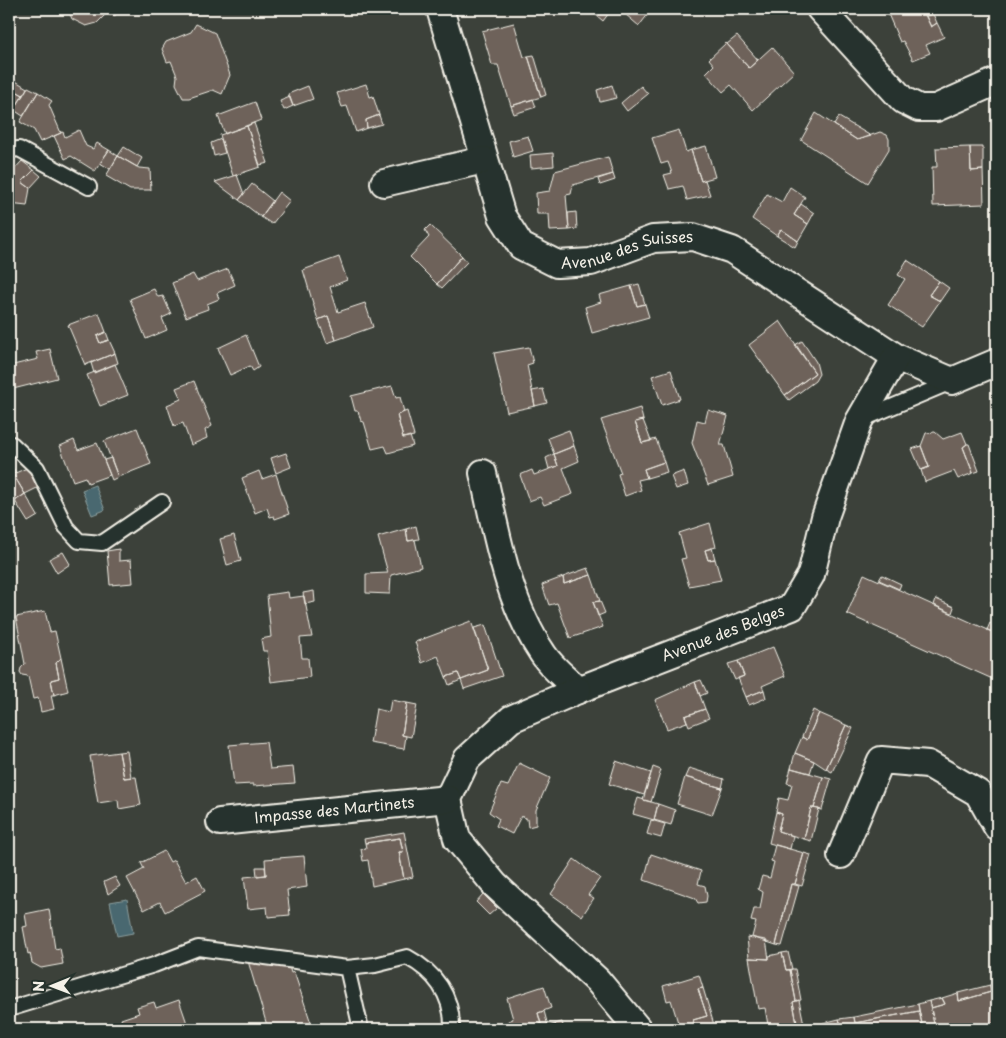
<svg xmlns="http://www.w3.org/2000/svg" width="1006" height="1038" font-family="'Playpen Sans',sans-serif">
  <rect width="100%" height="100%" fill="#3c413a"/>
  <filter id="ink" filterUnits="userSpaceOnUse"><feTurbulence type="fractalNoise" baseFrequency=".02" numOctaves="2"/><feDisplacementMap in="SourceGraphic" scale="10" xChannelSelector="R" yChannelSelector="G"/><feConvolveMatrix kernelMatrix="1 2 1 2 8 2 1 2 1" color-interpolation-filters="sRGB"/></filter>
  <g filter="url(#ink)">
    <path fill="#48686f" stroke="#8d9f9f" d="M95 485 105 510 92 515 82 490Z
      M127 899 133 933 117 936 110 902Z"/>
    <path fill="#6e625a" stroke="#f4f1e8" d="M68 9H117L115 16 106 14 97 23 86 26 72 19Z
      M589 9H612L603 21Z
      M624 9H652L639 26 625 14 627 11Z
      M900 9H922L931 27 937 23 944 37 926 45 930 53 913 60 903 41 900 42 888 14Z
      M933 14 937 23 931 27 926 16Z
      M514 23 524 57 528 56 541 97 511 106 498 65H492L482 31Z
      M196 24 215 33 230 75 222 94 213 90 189 98H183L176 84 177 76 171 61 167 62 162 49 166 42 191 32Z
      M737 36 758 60 749 68 727 44Z
      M726 43 749 68 772 47 794 72 753 110 731 85 723 92 706 73 714 65 709 59Z
      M534 55 546 95 541 97 528 56Z
      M14 80 27 88 23 95 9 87Z
      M366 84 370 97 373 96 379 115 366 120 367 128 356 132 347 106 342 107 337 93Z
      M612 85 616 98 600 102 597 90Z
      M308 86 313 99 293 106 288 94Z
      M641 86 648 94 627 111 621 103Z
      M9 87 23 95 12 113 9 112Z
      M28 87 38 92 23 116 14 110Z
      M38 92 52 101 49 105 61 133 40 142 34 130 20 122Z
      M290 97 293 106 284 110 280 101Z
      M533 99 536 107 514 114 511 106Z
      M255 102 261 120 225 134 218 116Z
      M816 113 857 140 880 132 887 135 889 139V149L868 183 801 140Z
      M379 115 382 124 367 128 366 120Z
      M839 117 871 136 857 140 834 125Z
      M254 123 268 163 260 165 247 126Z
      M247 126 260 167 233 176 220 135Z
      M79 130 86 146 93 149 97 143 109 150 95 171 71 156 65 159 54 136 63 132 65 137Z
      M679 130 686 152 691 150 701 181 705 180 710 195 687 200 683 186 669 189 664 175 672 173 668 162 661 164 652 138Z
      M528 136 533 151 513 157 509 141Z
      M221 139 225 153 214 156 211 143Z
      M706 146 715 177 701 181 691 150Z
      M124 147 142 158 137 167 118 156Z
      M970 147H983V170L971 171Z
      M970 147 971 171 983 170 984 204 933 206 932 167H937L936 148Z
      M109 150 118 156 110 169 100 163Z
      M553 153 554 166 531 168 530 155Z
      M118 156 139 168 150 169 151 190H130L106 176Z
      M608 157 613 174 573 185 571 194 566 195 569 230 550 231 549 214H537L536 193 550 191 555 171Z
      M22 161 34 170 22 182 30 188 27 206 9 204V175Z
      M34 170 41 176 30 188 22 182Z
      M613 174 615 180 600 185 598 179Z
      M237 175 244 194 239 200 215 182Z
      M252 184 273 201 261 217 239 200Z
      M790 187 805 197 794 215 808 224 798 241 781 229 777 236 752 219 767 194 782 202Z
      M279 192 290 201 272 224 261 217Z
      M801 204 814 213 808 224 794 215Z
      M576 212 577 229 569 230 568 213Z
      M430 225 462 256 437 284 410 257 429 237 425 230Z
      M781 229 798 241 795 247 777 236Z
      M462 256 467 262 442 288 437 284Z
      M339 257 347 280 330 287 338 312 365 303 373 327 336 340 328 316 318 320 303 270Z
      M907 260 939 281 929 295 940 301 922 327 888 305 905 279 898 275Z
      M228 269 235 285 217 293 219 299 207 304 208 309 186 317 172 283 193 274 197 281Z
      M939 281 949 288 940 301 929 295Z
      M639 284 645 304 637 306 631 286Z
      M631 286 637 306 645 304 649 317 592 333 585 307 601 302 599 295Z
      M154 289 158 297 163 296 171 314 162 318 167 330 146 339 130 299Z
      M99 313 106 332 97 336 100 343 109 340 115 353 85 365 68 325Z
      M328 316 336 340 327 343 318 320Z
      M780 321 815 373 785 395 749 345Z
      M106 332 109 340 100 343 97 336Z
      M246 335 259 367 253 371 250 366 230 375 218 348Z
      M802 341 816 362 819 374 815 381 789 400 785 395 815 373 795 345Z
      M529 347 533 363 527 365 535 406 507 412 494 353Z
      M50 349 57 378 9 390V366L38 359 36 352Z
      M115 353 118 363 94 373 91 363Z
      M115 364 128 395 100 406 87 375Z
      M671 370 680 399 662 405 652 376Z
      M194 381 212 426 205 430 207 438 191 445 183 423 174 426 167 405 181 399 176 388Z
      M392 386 396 398 400 397 404 412 397 415 403 438 410 436 413 446 388 453 385 446 372 449 364 422 361 421 358 411H355L351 396Z
      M543 389 547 403 535 406 532 391Z
      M640 408 643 420 635 422 642 443 656 439 664 462 644 469 647 478 638 480 641 490 625 496 618 474 621 473 601 420Z
      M708 410 728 416 720 445H724L733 477 708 485 692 443 697 420 705 422Z
      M407 411 414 436 403 438 397 415Z
      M643 420 651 441 642 443 635 422Z
      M137 428 151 464 118 477 104 441Z
      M569 430 574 446 554 454 548 438Z
      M935 432 943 439 962 432 967 444 963 447 973 473 958 479 954 471 925 482 921 470 929 467 921 446 926 433Z
      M74 440 78 450 97 443 110 475 88 483 85 477 73 481 60 446Z
      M967 444H969L979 471 973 473 963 447Z
      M574 446 579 461 563 468 573 494 544 505 540 497 529 501 520 475 532 470 534 475 558 466 554 454Z
      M921 446 929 467 921 470 912 449Z
      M286 453 291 467 276 473 271 458Z
      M554 454 558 466 549 469 546 458Z
      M111 458 118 477 112 480 104 460Z
      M9 461 16 473 13 474 25 494 15 501 9 492Z
      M664 462 667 472 647 478 644 469Z
      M27 468 39 487 25 494 13 474Z
      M259 471 262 479 276 474 289 514 275 519 274 516 270 517 267 508 255 513 242 478Z
      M684 471 688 485 676 489 671 476Z
      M25 494 38 516 28 522 15 501Z
      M710 523 716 547 705 550 708 560 715 559 721 580 689 586 681 559 686 558 679 533Z
      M416 526 419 539 408 541 406 529Z
      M406 529 408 541 415 540 421 567 391 575 390 594 366 593V574L388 573 378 537Z
      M234 535 241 561 227 565 220 539Z
      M712 548 715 559 708 560 705 550Z
      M119 549V561L131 560 133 583 110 585 107 551Z
      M63 552 70 564 57 573 49 559Z
      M588 568 591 575 564 584 563 577Z
      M864 574 997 634V681L847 614Z
      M591 575 600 601 593 602 603 627 570 638 557 603 549 605 542 585 563 577 564 584Z
      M882 575 901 584 899 589 879 580Z
      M314 591 315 602 305 604 303 593Z
      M288 592 289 598 304 596 312 637 300 638 302 658H308L310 677 271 682 267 651H263L261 639 271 637 267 595Z
      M936 599 954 607 952 613 934 605Z
      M600 601 605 613 598 616 593 602Z
      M45 611 50 632 55 631 61 658 56 663 59 678 51 680 54 695H51L54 709 41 712 38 698 33 699 28 676 22 675 20 672 21 668 25 664 16 617Z
      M471 621 488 670 461 680 458 673 446 677 438 656 422 663 415 642Z
      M990 623 997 626V634L987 630Z
      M485 625 502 676 464 689 461 680 488 670 474 628Z
      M773 647 785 676 762 686 764 690 746 697 738 678 744 676 738 661Z
      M61 658 68 691 54 695 51 680 59 678 56 663Z
      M738 661 744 676 735 680 728 664Z
      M458 673 461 680 449 685 446 677Z
      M701 680 707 693 700 696 695 682Z
      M695 682 705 709 685 716 687 722 667 729 655 700Z
      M764 690 766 698 749 705 746 697Z
      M391 700 407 703 402 735 406 736 404 749 370 743 376 709 389 712Z
      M407 703 417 705 411 737 402 735Z
      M705 709 709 718 689 726 685 716Z
      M813 710 819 713 807 740 802 737Z
      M819 713 846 725 826 769 814 761 795 753 802 737 807 740Z
      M846 725 853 728 832 772 826 769Z
      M266 742 270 769 293 767 295 783 253 786V784L234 785 229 745Z
      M127 751 131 777 124 778 119 752Z
      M119 752 124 778 136 777 141 805 119 809 118 800 98 803 90 756Z
      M795 753 814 761 810 773 791 768Z
      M616 761 651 773 644 795 609 784Z
      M519 763 550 778 536 810V825L528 827 527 819 521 816 512 834 496 826 499 819 489 812 501 784 508 786Z
      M653 767 661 770 651 802 643 800Z
      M689 768 724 779 722 788 685 777Z
      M791 768 823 777 814 808H811L804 839 778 831 782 814 776 812 779 798 788 800 792 784 787 783Z
      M685 777 722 788 712 815 677 804Z
      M823 777 831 779 822 810 814 808Z
      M638 798 658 804 654 820 633 814Z
      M658 804 675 810 671 825 654 820Z
      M811 808 819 809 811 841 804 839Z
      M776 812 782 814 778 831 793 836 790 849 769 843Z
      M651 820 665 824 661 838 647 834Z
      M404 832 413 877 404 879 399 852H403L400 838 365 843 364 839Z
      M400 838 403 852H399L404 879 372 886 368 860 363 861 361 849 366 848 365 843Z
      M775 845 804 853 795 884H791L776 945 752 937 756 922 751 921 754 909H760L763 892 758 889 762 876 770 878 774 862 771 861Z
      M164 851 170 862 174 860 186 882 197 876 205 891 165 912 160 902 144 910 127 878 144 869 141 863Z
      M804 853 811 855 802 886 795 884Z
      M651 854 701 871 698 884 705 886 707 896 706 902 698 903 695 898 644 880Z
      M304 856 307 887 287 890 290 915 268 917 267 907 248 909 244 877 266 875 265 859Z
      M574 859 600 878 588 895 594 898 582 916 551 894Z
      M256 867H265L266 875 257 876Z
      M115 877 120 886 108 894 104 882Z
      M791 884 799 886 782 946 776 945Z
      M483 894 497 908 489 915 476 902Z
      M49 909 55 949 60 948 63 964 41 968 32 963 30 953 28 954 23 927 27 926 25 914Z
      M747 937 766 940 769 959 749 958Z
      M788 952 792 969 786 970 782 953Z
      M782 953 786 970H790L796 1001 793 1002 798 1029H762V1026L768 1025 765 1008 758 1009 749 958 769 959V956Z
      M248 961 289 966 291 973 294 972 313 1029H268Z
      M792 969H795L801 1000 796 1001 790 970Z
      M699 975 703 988 698 989 707 1016 693 1020 694 1027 680 1029 671 1000 667 1001 663 986Z
      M997 983V1023L968 1029H935L931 1008 945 1004 942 998 958 993 959 1001 991 992 990 985Z
      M990 985 991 992 959 1001 958 993Z
      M544 986 551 1008 538 1013 542 1028 555 1024 556 1029H510L508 1021 513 1019 507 998Z
      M703 988 714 1025 695 1029 693 1020 707 1016 698 989Z
      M942 998 945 1004 931 1008 929 1001Z
      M179 1000 189 1029H124L121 1019 139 1013 137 1007 154 1002 156 1008Z
      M799 1000 805 1029H798L793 1002Z
      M929 1001 935 1028 923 1029 918 1004Z
      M918 1004 919 1011 855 1023 854 1017Z
      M544 1011 548 1026 542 1028 538 1013Z
      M919 1011 923 1029H824L841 1025 839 1019 854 1017 855 1023Z
      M839 1019 841 1025 824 1028 823 1023Z
      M562 1022 564 1029H556L555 1024Z
      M997 1023V1029H968Z"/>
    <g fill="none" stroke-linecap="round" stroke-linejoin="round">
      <g stroke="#f4f1e8" stroke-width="18">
        <path id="lane" d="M9 150 19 149 89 187
          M863 419 951 382
          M9 444H12L37 468 66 527 79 541 102 543 162 502
          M347 968 361 1029
          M9 1009 154 965 198 948 347 968 375 965 407 957C435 972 453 996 452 1029"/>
      </g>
      <g stroke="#f4f1e8" stroke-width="30">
        <g id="street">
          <path id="s1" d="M440 9 502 216 521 246 557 264 591 262 653 239 693 237 732 250 896 357 952 381 997 362"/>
          <path d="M820 9 903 100 919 108H936L997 81"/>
          <path d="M384 183 484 160"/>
          <path id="s2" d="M483 473C497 535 507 601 543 654 552 668 567 679 578 690L792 607 811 575 825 517 859 421 896 357"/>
          <path d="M578 690 511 719 467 759 448 799 457 839 495 885 598 981 638 1029"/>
          <path id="s3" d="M220 822 448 799"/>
          <path d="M841 855 881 760 928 764 978 793 997 827"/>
        </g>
      </g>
      <use href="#lane" stroke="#26332d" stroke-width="14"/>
      <use href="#street" stroke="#26332d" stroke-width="26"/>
    </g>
  </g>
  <g text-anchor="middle" stroke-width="5" stroke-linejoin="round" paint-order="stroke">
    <g font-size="15" fill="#f4f1e8" stroke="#26332d">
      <text dy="5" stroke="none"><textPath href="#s1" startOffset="364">Avenue des Suisses</textPath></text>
      <text dy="5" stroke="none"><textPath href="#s2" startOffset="398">Avenue des Belges</textPath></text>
      <text dy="5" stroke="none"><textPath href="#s3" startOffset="115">Impasse des Martinets</textPath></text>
    </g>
  </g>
  <rect width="1006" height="1038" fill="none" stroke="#26332d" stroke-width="30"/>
  <rect x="15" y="15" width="976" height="1008" fill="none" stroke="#f4f1e8" stroke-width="2" filter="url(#ink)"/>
  <g transform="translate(52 986) rotate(269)" stroke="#26332d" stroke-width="4" paint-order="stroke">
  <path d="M0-4L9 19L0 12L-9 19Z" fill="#f4f1e8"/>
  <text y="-8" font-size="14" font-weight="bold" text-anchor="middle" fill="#f4f1e8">N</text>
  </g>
</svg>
